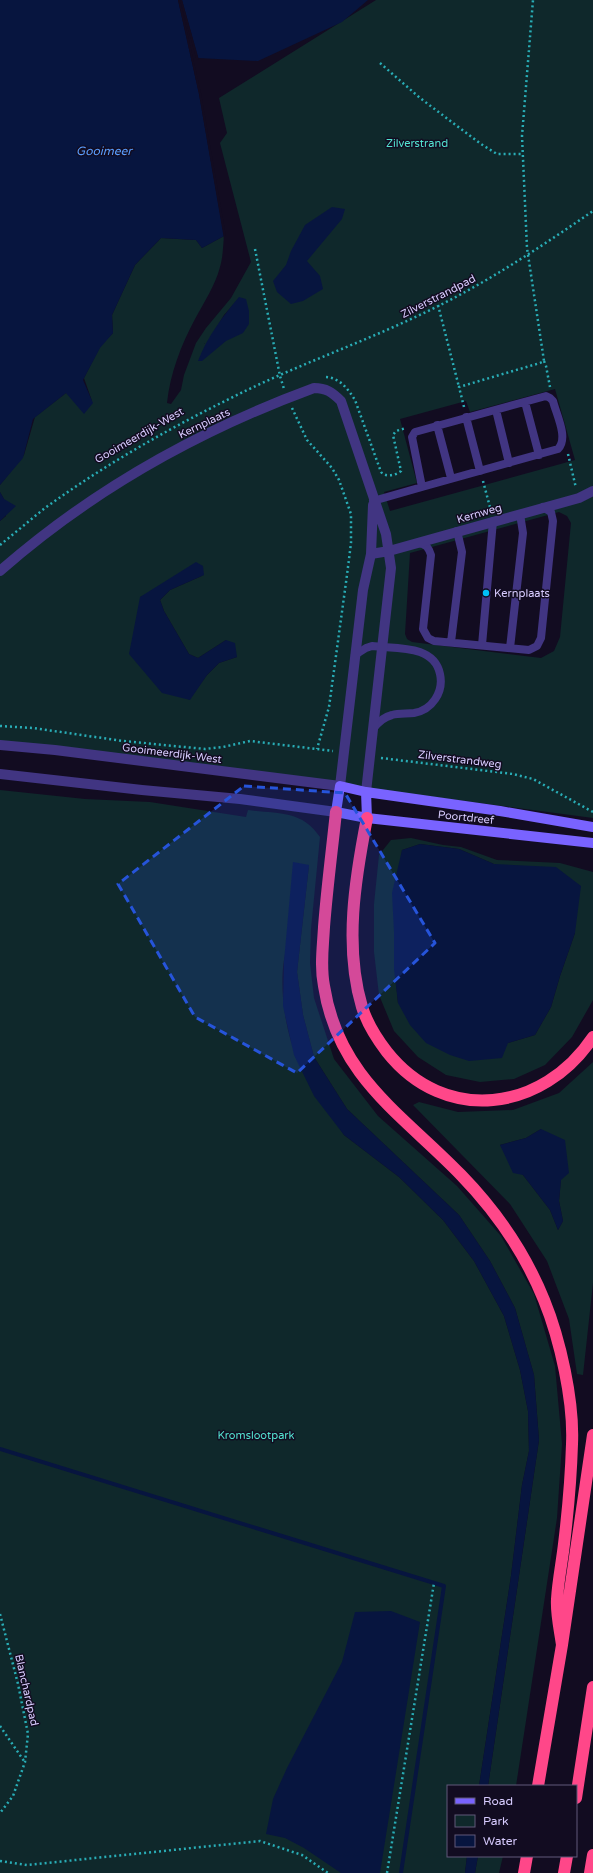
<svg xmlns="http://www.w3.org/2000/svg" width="593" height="1873" font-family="'Varela Round',sans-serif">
  <rect width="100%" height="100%" fill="#120c21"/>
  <path fill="#0f282b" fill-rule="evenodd" d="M376 0H593V818L22 743 0 742V521L6 516 4 499 0 492V485L24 455 35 417 66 393 92 401 84 378 101 345 113 333 112 315 135 265 161 238 196 240 202 248 224 236C223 246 223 257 220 267 215 286 204 302 195 319 181 345 170 374 167 403L171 404 181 390 184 375 196 343 206 328 231 298 251 262 220 143 227 133 219 98ZM239 298 244 299 204 344 212 335 224 315ZM555 389 575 460 390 511 384 492 417 483 400 419 466 401 470 412ZM559 512 567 516 571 523 560 637 554 651 541 658 412 642 407 639 405 634 410 553ZM204 575 170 590 160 600 164 611 189 654 198 658 226 640 237 657 219 663 207 675 189 700 140 597Z
    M0 790 85 799 150 802 246 817 248 810C278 814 302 810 320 837L311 929 310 963 314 998 334 1059 378 1116 457 1186 501 1236 534 1294 555 1366 562 1444 557 1518 516 1786H488L539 1440 534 1375 515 1308 490 1261 459 1215 347 1109 314 1057 303 1015 297 972 309 865C301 896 289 929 284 960 279 992 286 1036 300 1065L344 1135 399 1177 443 1220 474 1261 504 1316 520 1370 528 1411 529 1451 522 1485 511 1576 479 1786H448V1856H467L465 1873H0Z
    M411 838 443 845 461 847 497 860 560 863 593 872V1000L572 1037 545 1065 514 1079 480 1082 446 1075 418 1057 394 1031 379 995 374 952V904L379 855 391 840ZM420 844 459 849 494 864 575 933 560 976 551 1007 535 1035 508 1043 398 1003C392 949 397 903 402 850Z
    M593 1062V1283L583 1375 577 1374 569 1319 547 1261 510 1204 413 1105 419 1102 458 1112 513 1110 559 1093ZM541 1129 561 1179 559 1201 563 1221 558 1230 550 1210 500 1145 526 1138Z
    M478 1856H503L499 1873H475Z"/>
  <path fill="#07153f" d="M0 0H178L199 94 224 236 202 248 196 240 161 238 135 265 112 315 113 333 100 348 83 380 93 403 84 414 66 393 33 419 23 458 0 485Z
    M182 0H368L342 22 258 61 198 58Z
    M332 207 345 209 342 219 307 261 320 276 323 289 303 301 291 304 277 292 273 281 286 265 291 251 305 225Z
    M239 297 246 299 249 311V324L243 333 226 341 202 361H198C207 337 223 316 239 297Z
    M0 492 4 499 16 506 0 521Z
    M196 562 203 566 204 575 170 590 160 600 164 611 189 654 198 658 226 640 235 643 237 657 219 663 207 675 190 700 162 693 129 654 140 597Z
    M420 844 459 849 494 864 556 867 581 886 575 933 560 976 551 1007 535 1035 508 1043 502 1058 469 1061 450 1055 426 1043 410 1025 398 1003 394 969V932L392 893 402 850Z
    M293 862 309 865 297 972 303 1015 314 1057 347 1109 459 1215 490 1261 515 1308 534 1375 539 1440 488 1786H479L511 1576 522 1485 529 1451 528 1411 520 1370 504 1316 474 1261 443 1220 399 1177 344 1135 314 1096 294 1055 283 1006 284 961Z
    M541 1129 565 1140 569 1173 561 1180 559 1201 563 1221 558 1230 550 1210 523 1175 513 1173 500 1145 526 1138Z
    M391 1611 420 1622 380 1873H341L304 1848 285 1838 266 1834 273 1799 287 1768 342 1662 355 1612Z
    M467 1856H478L475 1873H465Z"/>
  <path fill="#120c21" d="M178 0H180L201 93 226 236 224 239 199 94Z
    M180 0H182L199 60 196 58Z"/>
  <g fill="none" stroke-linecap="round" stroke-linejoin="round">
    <path stroke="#07153f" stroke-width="4" d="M0 1449 444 1586 401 1873"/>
    <path stroke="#29adb6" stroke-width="2.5" stroke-dasharray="2 3" stroke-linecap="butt" d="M380 63 420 98 481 144 497 154H523
      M255 249 280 376 284 389
      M438 305 459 387
      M544 361 546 366 550 387
      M326 377C340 378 348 389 355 400L381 472C386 478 396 475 401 471L393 435 396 431 406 428
      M464 407 459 387 540 363 544 361 527 248 522 136 533 0
      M292 408 307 440 332 468 339 480 351 514V543L347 575 329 707 317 749
      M568 454 576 488
      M483 481 491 511
      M0 545C15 533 30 520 45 508 103 466 166 430 231 398 294 366 362 343 426 312 485 284 539 248 593 211
      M0 726 33 728 123 741 205 749 223 747 250 741 333 751
      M381 758 513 774 533 779 593 812
      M0 1614 18 1684 28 1734 25 1762 13 1796 0 1813
      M0 1726 24 1761
      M0 1861 27 1865 260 1841 302 1855 328 1873
      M387 1873 434 1583"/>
    <path stroke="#413582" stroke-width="8" d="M546 396 550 398 553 401C556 414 569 438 558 449L422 487 412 437 415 432Z
      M525 402 539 455
      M496 410 509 463
      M466 417 480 471
      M437 425 451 478
      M373 501 422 487
      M419 543C426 544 429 548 431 555L423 629 428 638 434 641 529 650 537 646 541 638 553 521 551 512 543 507
      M451 642 462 552 457 531
      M482 645 493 521
      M510 648 523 533 520 514
      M355 655 366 648 372 646C395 649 434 644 440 674 444 692 432 710 414 713 407 714 399 713 392 715 384 717 378 722 373 729"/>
    <path stroke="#413582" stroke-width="10" d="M371 554 389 551 579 498 593 491
      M0 571C91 491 200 430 314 388 326 388 332 392 341 401L386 534 391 568 366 792
      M340 786 363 590 371 554 373 505"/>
    <path stroke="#413582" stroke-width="10" d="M0 745 55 750 340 786
      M0 774 142 790 240 799 336 812"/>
    <path stroke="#7963ff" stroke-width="10" d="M366 792 367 818
      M593 827 500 811 366 792 340 786 336 812 367 818 593 843"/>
    <path stroke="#ff4789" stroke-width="12" d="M336 812C332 850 327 888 324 927 323 947 320 966 324 986 338 1077 402 1114 461 1175 496 1211 525 1253 544 1300 560 1339 574 1401 572 1444 571 1477 568 1511 564 1544 562 1562 558 1581 557 1599 556 1614 560 1630 562 1645
      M367 818C355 879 344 947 362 1007 367 1023 377 1039 387 1052 445 1125 543 1112 593 1037
      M538 1786 562 1645 593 1435
      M576 1798 593 1687
      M524 1873 527 1856
      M564 1873 567 1856
      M590 1873 593 1855"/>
  </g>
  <path fill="#2654da" fill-opacity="0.2" stroke="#2654da" stroke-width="3" stroke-dasharray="8 5" stroke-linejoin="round" d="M244 786 345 793 435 943 297 1073 195 1017 118 884Z"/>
  <circle fill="#00c0f7" stroke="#120c21" stroke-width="1.5" cx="486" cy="593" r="4"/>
  <g text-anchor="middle" stroke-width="3" stroke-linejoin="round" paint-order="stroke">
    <g font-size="11" fill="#53e3d1" stroke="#120c21">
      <text x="417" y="147">Zilverstrand</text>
      <text x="256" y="1439">Kromslootpark</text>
    </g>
    <g font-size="11" fill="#d8ccff" stroke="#120c21">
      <text transform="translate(438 296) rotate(-27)" y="4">Zilverstrandpad</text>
      <text transform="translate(204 423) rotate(-26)" y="4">Kernplaats</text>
      <text transform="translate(139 435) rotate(-30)" y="4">Gooimeerdijk-West</text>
      <text transform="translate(479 513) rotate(-16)" y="4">Kernweg</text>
      <text transform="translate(172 753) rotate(7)" y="4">Gooimeerdijk-West</text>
      <text transform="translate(460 759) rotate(7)" y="4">Zilverstrandweg</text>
      <text transform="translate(466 817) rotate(6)" y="4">Poortdreef</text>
      <text transform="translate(27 1690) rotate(77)" y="4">Blanchardpad</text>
    </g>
    <g font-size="11" fill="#d8ccff" stroke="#120c21" text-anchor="start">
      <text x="494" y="597">Kernplaats</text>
    </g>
    <g font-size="12" font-style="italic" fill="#5a9eff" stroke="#120c21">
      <text x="104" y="155">Gooimeer</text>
    </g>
  </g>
  <rect x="447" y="1785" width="130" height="72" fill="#120c21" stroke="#61597a"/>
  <rect x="455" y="1798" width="20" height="6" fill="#7963ff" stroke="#61597a"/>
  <text x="483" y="1805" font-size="12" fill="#d8ccff">Road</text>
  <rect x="455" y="1815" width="20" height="12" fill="#0f282b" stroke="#61597a"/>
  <text x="483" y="1825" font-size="12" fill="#d8ccff">Park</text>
  <rect x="455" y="1835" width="20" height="12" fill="#07153f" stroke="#61597a"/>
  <text x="483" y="1845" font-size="12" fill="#d8ccff">Water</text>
</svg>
